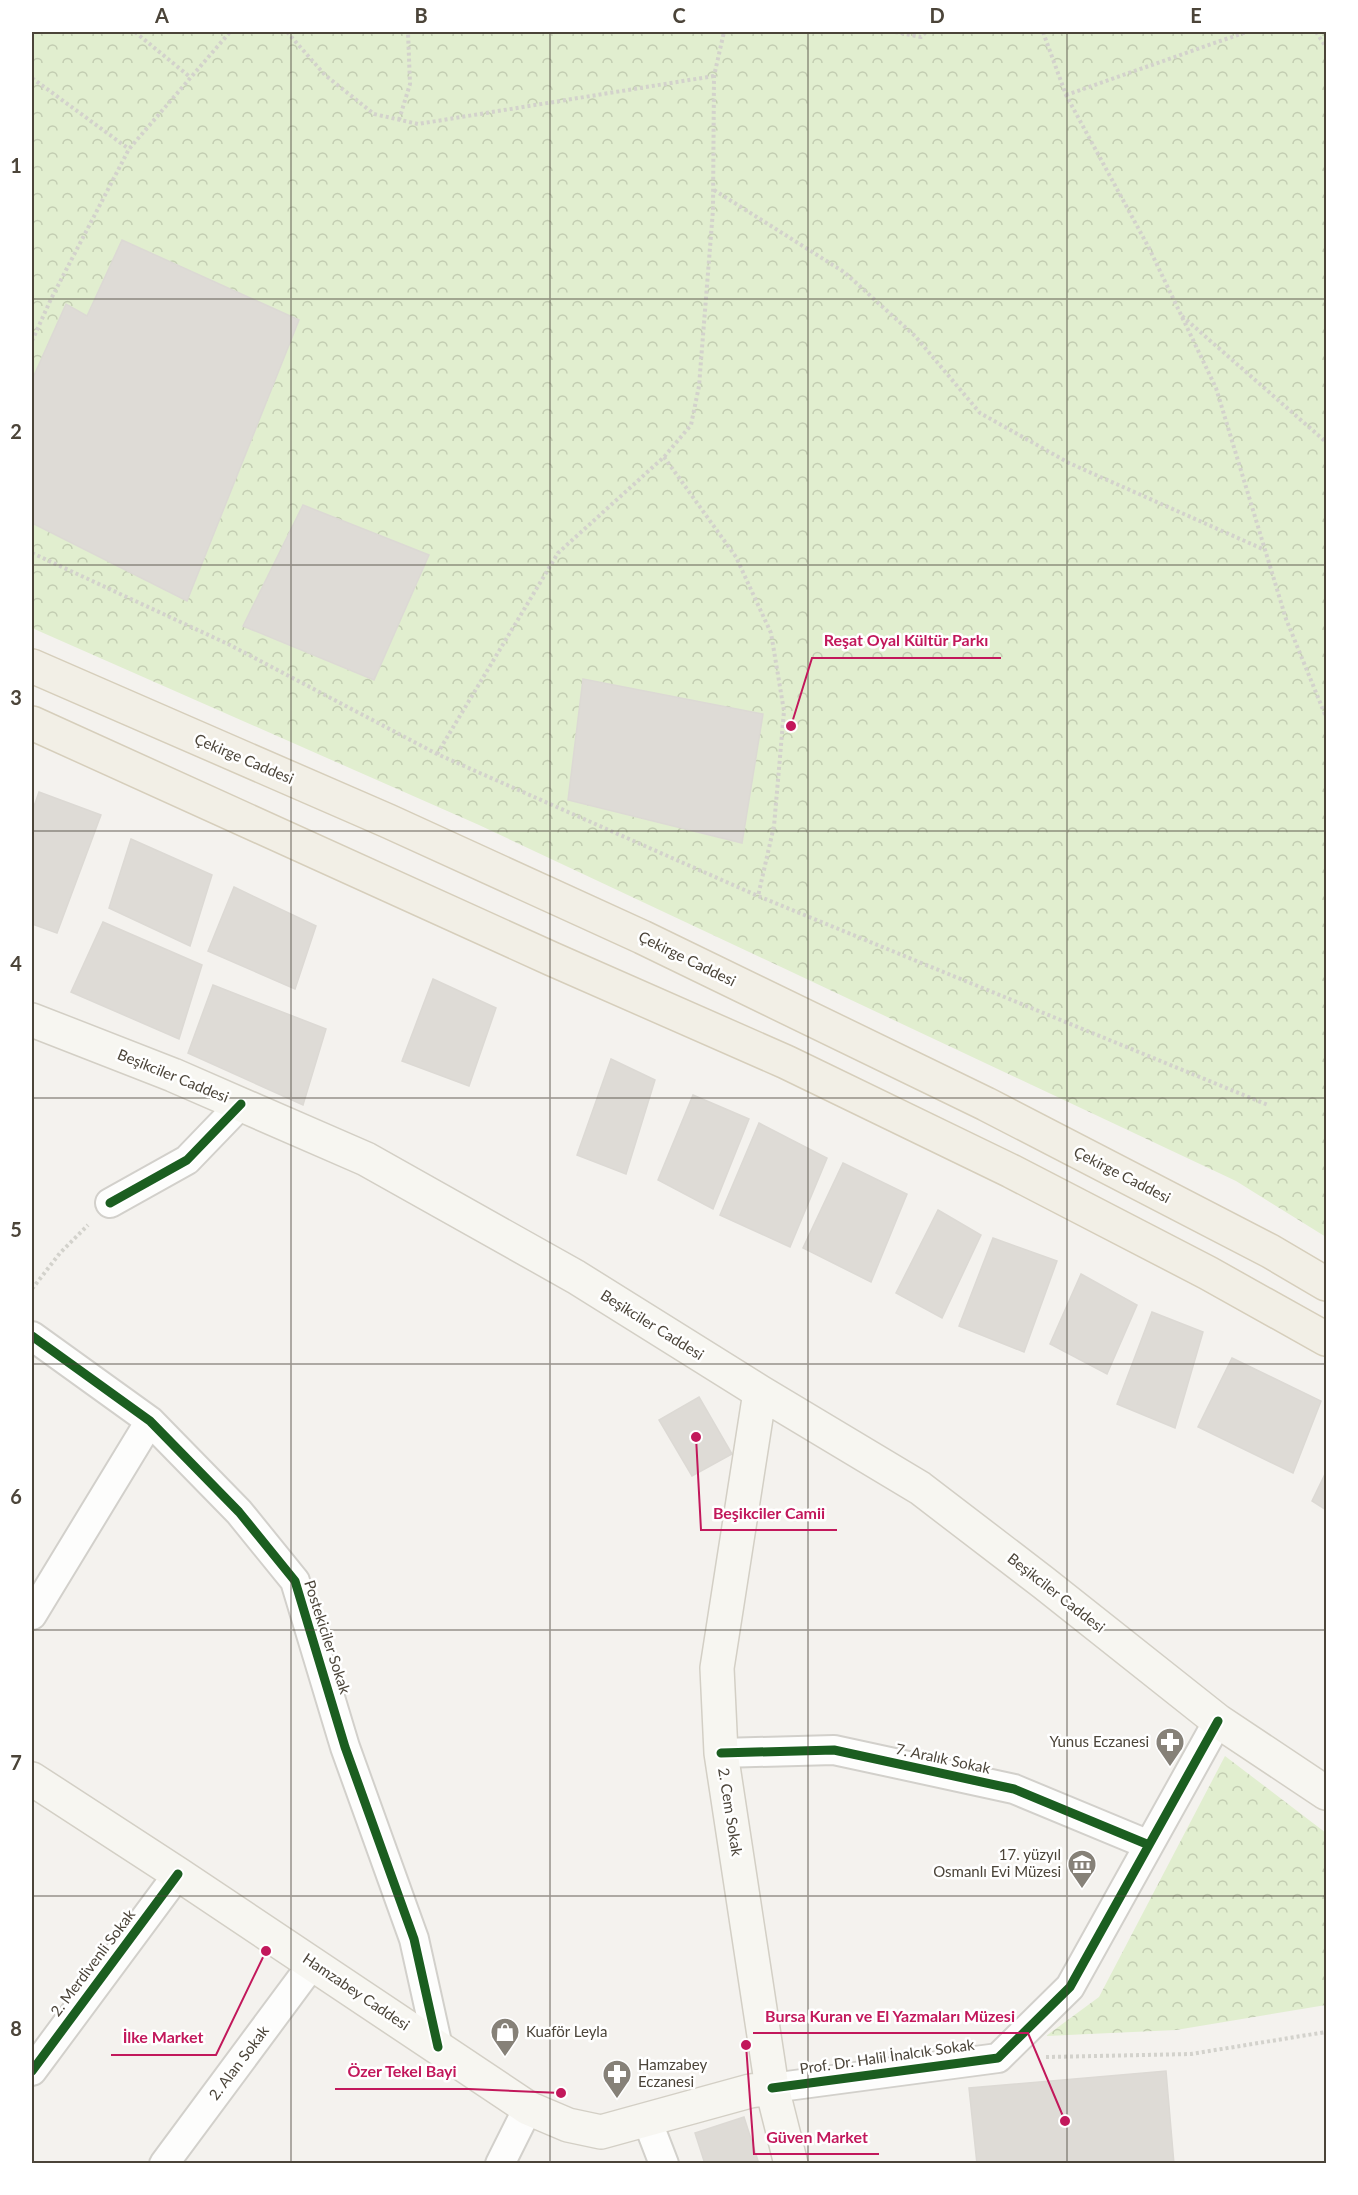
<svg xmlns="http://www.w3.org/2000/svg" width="1358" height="2195" font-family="Lato,sans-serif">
  <defs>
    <pattern id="park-crowns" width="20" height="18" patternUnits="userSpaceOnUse" patternTransform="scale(1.5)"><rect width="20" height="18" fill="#e1eecf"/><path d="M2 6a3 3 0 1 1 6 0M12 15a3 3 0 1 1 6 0" fill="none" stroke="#c3cdb2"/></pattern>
  </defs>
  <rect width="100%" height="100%" fill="#f4f2ee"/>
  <path fill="url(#park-crowns)" d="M32 32H1326V1237L1236 1181 479 825 32 628Z
    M1225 1756 1326 1833V2005L1176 2030 1046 2036 1099 1997Z"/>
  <path fill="#dedbd6" stroke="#dcd9d4" stroke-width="1.5" d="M122 240 299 320 187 601 32 523V380L66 304 87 316Z
    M303 505 429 555 374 680 243 626Z
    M583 679 763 714 742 843 568 800Z
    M39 792 101 815 57 933 32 924V812Z
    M131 839 212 875 190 946 109 908Z
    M234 887 316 926 295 989 208 951Z
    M103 922 202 965 179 1039 71 992Z
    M433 979 496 1008 469 1086 402 1061Z
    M213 985 326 1029 303 1105 188 1053Z
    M611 1059 655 1080 626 1174 577 1155Z
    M693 1095 749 1119 713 1209 658 1180Z
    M759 1123 827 1158 790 1247 720 1215Z
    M843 1163 907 1194 871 1282 803 1248Z
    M938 1210 981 1235 942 1318 896 1293Z
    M993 1238 1057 1261 1024 1352 959 1326Z
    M1081 1274 1137 1305 1107 1374 1050 1344Z
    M1152 1312 1203 1332 1175 1428 1117 1404Z
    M1232 1358 1321 1401 1293 1473 1198 1427Z
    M699 1397 732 1454 692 1476 659 1420Z
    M1326 1472V1510L1312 1501Z
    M1166 2071 1174 2164H977L969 2088Z
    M744 2117 759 2164H705L695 2133Z"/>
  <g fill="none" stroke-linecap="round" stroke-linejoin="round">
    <g stroke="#d2d0cb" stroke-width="32">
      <path id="street" d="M110 1203 187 1160 241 1104
        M32 1336 150 1421 239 1512 295 1581 345 1747 414 1939 438 2047
        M32 1615 150 1421
        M721 1753 834 1750 1014 1789 1149 1845
        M32 2071 178 1874
        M772 2088 998 2058 1070 1987 1218 1721
        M647 2120 664 2164
        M164 2164 313 1963
        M500 2164 528 2108"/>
    </g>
    <g stroke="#d3cfc5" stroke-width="36">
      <path id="secondary" d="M32 1020 173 1075 366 1159 576 1277 760 1392 920 1488 1044 1583 1218 1721 1326 1793
        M760 1392 717 1668 721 1753 772 2088 791 2164
        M32 1779 178 1874 528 2108 568 2125 601 2132 750 2091 772 2088"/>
    </g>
    <g stroke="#d6cebb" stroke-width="36">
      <path id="primary" d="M32 666 388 821 642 937 986 1104 1270 1251 1326 1284
        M32 723 552 959 786 1062 1011 1171 1208 1273 1326 1339"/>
    </g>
    <path stroke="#d3d2cc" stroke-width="4" stroke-dasharray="3 3" stroke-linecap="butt" d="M135 32 190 77
      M287 32 325 75 374 114 418 124 714 76
      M895 32 921 37 926 32
      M1043 32 1066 95 1149 248 1216 388 1286 619 1326 717
      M1316 32 1326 47
      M32 78 129 149
      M1066 95 1246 32
      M399 120 410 84 408 32
      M714 190 844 272 915 336 980 413 1069 463 1265 550
      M1182 316 1326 442
      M32 341 51 299 129 149 230 32
      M664 457 736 557 771 633 784 711 774 826 758 896
      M32 553 230 645 437 754 758 896 1268 1105
      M437 754 558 553 664 457 691 425 699 386 713 210 714 76 724 32
      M32 1289 60 1253 88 1225
      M1046 2057 1191 2054 1326 2032"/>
    <use href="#street" stroke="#fdfdfc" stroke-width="28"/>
    <use href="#secondary" stroke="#f7f6f1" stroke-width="33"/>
    <use href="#primary" stroke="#f2efe6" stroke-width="33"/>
    <g stroke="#fff" stroke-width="13">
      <path id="cycleway" d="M110 1203 187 1160 241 1104
        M32 1336 150 1421 239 1512 295 1581 345 1747 414 1939 438 2047
        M721 1753 834 1750 1014 1789 1149 1845
        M32 2071 178 1874
        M772 2088 998 2058 1070 1987 1218 1721"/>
    </g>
    <use href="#cycleway" stroke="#1b5e20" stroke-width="9"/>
  </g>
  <path fill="none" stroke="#4b4439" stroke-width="1.5" stroke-opacity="0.55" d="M291 32V2164M550 32V2164M808 32V2164M1067 32V2164M32 299H1326M32 565H1326M32 831H1326M32 1098H1326M32 1364H1326M32 1630H1326M32 1896H1326"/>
  <defs>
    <g id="pharmacy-pin" transform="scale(1.5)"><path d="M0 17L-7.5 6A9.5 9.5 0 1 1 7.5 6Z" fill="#868178" stroke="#fff"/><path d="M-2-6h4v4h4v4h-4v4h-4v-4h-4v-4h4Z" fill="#fff"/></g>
    <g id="museum-pin" transform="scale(1.5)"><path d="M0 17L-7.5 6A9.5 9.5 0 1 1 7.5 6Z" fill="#868178" stroke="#fff"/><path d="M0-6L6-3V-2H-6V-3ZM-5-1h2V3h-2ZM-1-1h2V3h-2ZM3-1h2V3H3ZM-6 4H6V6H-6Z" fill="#fff"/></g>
    <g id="shop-pin" transform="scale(1.5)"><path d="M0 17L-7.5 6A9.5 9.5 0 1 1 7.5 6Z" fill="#868178" stroke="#fff"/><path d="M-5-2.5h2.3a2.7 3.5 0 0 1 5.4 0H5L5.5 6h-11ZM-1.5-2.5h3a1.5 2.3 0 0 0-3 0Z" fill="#fff"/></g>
  </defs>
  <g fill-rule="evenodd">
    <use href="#pharmacy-pin" x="1170" y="1742"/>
    <use href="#museum-pin" x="1082" y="1864"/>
    <use href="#shop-pin" x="505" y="2032"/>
    <use href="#pharmacy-pin" x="617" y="2074"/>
  </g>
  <g text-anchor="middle" stroke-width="5" stroke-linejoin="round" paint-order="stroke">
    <g font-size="15" fill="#4b4439" stroke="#fff">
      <text transform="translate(244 759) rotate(23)" y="5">Çekirge Caddesi</text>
      <text transform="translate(687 959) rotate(26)" y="5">Çekirge Caddesi</text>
      <text transform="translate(173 1076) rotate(22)" y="5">Beşikciler Caddesi</text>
      <text transform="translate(1122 1175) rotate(27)" y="5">Çekirge Caddesi</text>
      <text transform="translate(652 1325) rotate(32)" y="5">Beşikciler Caddesi</text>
      <text transform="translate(1056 1593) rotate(38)" y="5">Beşikciler Caddesi</text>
      <text transform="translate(327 1637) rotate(72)" y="5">Postekiciler Sokak</text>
      <text transform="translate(943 1759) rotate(12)" y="5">7. Aralık Sokak</text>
      <text transform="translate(730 1812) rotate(81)" y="5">2. Cem Sokak</text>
      <text transform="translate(93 1963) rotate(-53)" y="5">2. Merdivenli Sokak</text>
      <text transform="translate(356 1992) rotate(34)" y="5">Hamzabey Caddesi</text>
      <text transform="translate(887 2057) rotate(-8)" y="5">Prof. Dr. Halil İnalcık Sokak</text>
      <text transform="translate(239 2063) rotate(-53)" y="5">2. Alan Sokak</text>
    </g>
    <g font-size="15" fill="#4b4439" stroke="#fff" text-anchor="end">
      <text x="1149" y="1747">Yunus Eczanesi</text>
      <text x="1061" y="1860">17. yüzyıl<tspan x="1061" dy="17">Osmanlı Evi Müzesi</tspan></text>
      <text x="526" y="2037" text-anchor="start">Kuaför Leyla</text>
      <text x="638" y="2070" text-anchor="start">Hamzabey<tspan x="638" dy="17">Eczanesi</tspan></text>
    </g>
  </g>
  <path fill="none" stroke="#c2185b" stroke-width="2" d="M791 726L812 658H1001M696 1437L701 1530H837M1065 2121L1028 2033H753M266 1951L216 2055H111M561 2093L469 2089H335M746 2045L754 2154H879"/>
  <g fill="#c2185b" stroke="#fff" stroke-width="2">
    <circle cx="791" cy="726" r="6"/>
    <circle cx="696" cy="1437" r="6"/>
    <circle cx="1065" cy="2121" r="6"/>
    <circle cx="266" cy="1951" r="6"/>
    <circle cx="561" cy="2093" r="6"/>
    <circle cx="746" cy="2045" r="6"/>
  </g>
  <g font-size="16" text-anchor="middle" font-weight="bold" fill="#c2185b" stroke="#fff" stroke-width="5" stroke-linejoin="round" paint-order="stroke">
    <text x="906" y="646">Reşat Oyal Kültür Parkı</text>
    <text x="769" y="1519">Beşikciler Camii</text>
    <text x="890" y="2022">Bursa Kuran ve El Yazmaları Müzesi</text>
    <text x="163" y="2043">İlke Market</text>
    <text x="402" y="2077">Özer Tekel Bayi</text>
    <text x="817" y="2143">Güven Market</text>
  </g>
  <rect width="1358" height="2195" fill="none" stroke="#ffffff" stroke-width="66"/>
  <rect x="33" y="33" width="1292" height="2129" fill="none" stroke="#4b4439" stroke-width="2"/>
  <g font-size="20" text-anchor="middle" font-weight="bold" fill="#4b4439">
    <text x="162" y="23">A</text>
    <text x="421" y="23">B</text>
    <text x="679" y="23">C</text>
    <text x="937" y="23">D</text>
    <text x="1196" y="23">E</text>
    <text x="16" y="173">1</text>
    <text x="16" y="439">2</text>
    <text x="16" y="705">3</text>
    <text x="16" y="971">4</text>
    <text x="16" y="1237">5</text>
    <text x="16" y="1504">6</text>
    <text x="16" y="1770">7</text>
    <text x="16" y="2036">8</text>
  </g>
</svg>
